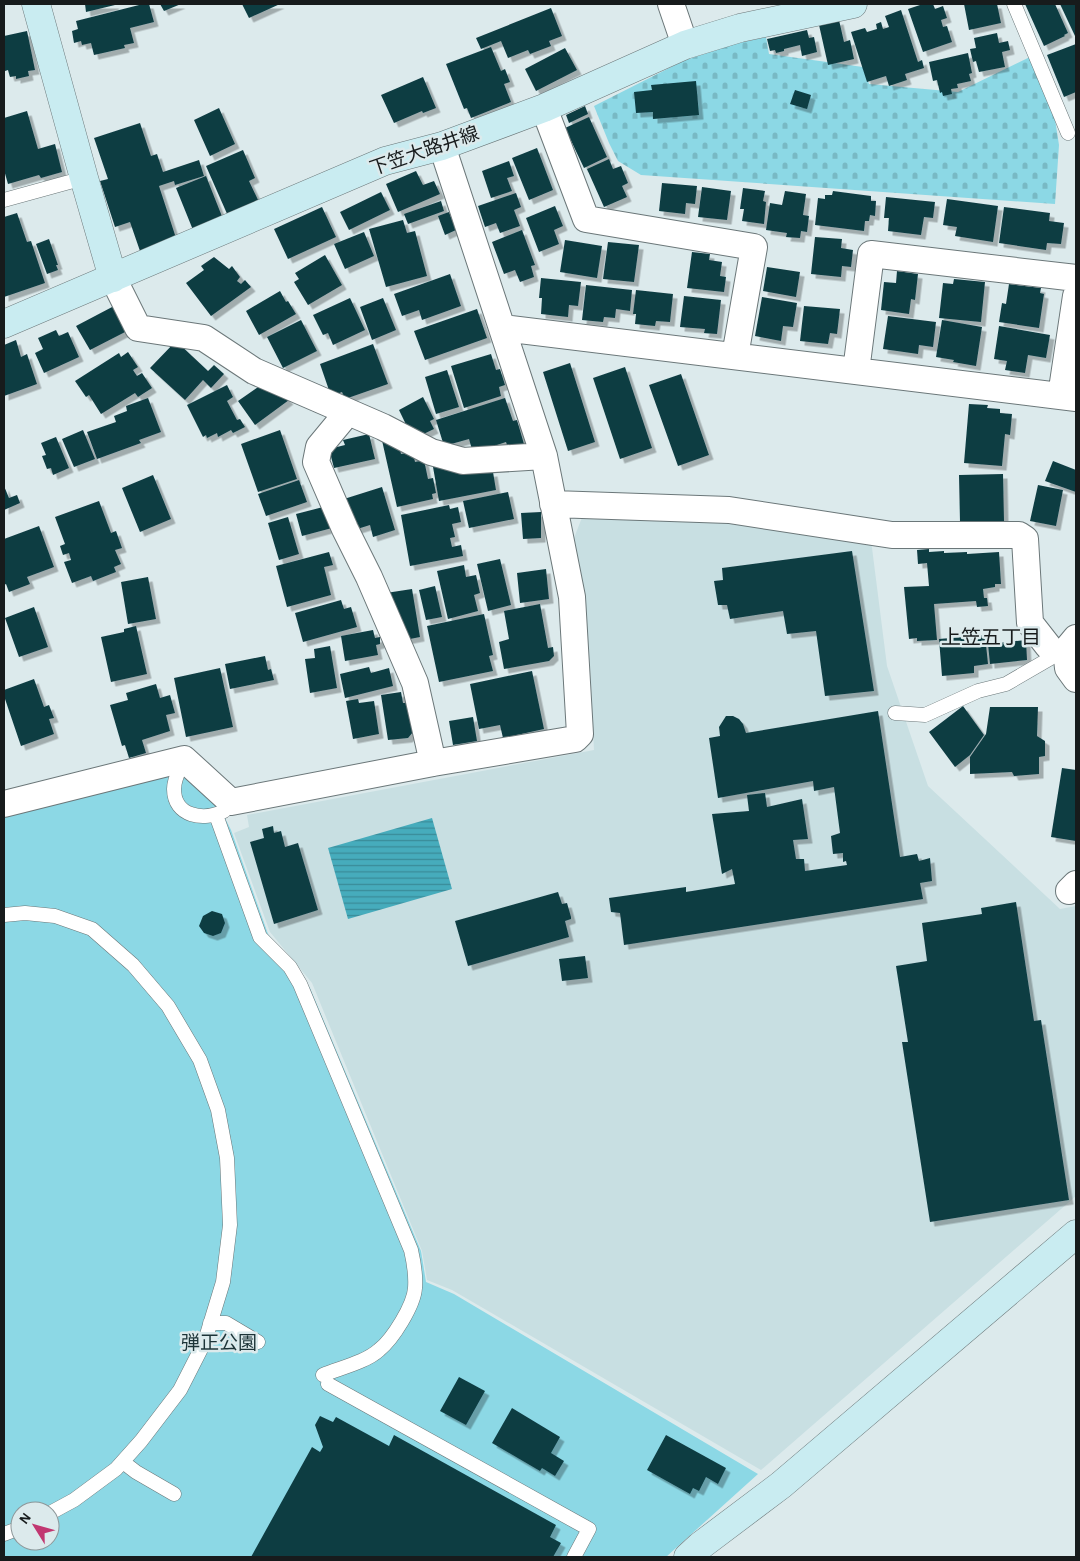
<svg xmlns="http://www.w3.org/2000/svg" width="1080" height="1561" font-family="'Alegreya Sans','Noto Sans JP',sans-serif">
  <defs>
    <pattern id="cemetery-stones" width="16" height="16" patternUnits="userSpaceOnUse" patternTransform="scale(1.25)"><rect width="16" height="16" fill="#8cd8e5"/><path d="M2 7V4a2 2 0 0 1 4 0v3zM10 15v-3a2 2 0 0 1 4 0v3z" fill="#78b9c4"/></pattern>
    <pattern id="water-rules" width="6" height="5" patternUnits="userSpaceOnUse" patternTransform="scale(1.25)"><rect width="6" height="5" fill="#46acbc"/><path d="M0 2.5h6" fill="none" stroke="#398b98"/></pattern>
    <filter id="shadow"><feDropShadow dx="4.5" dy="4.5" stdDeviation="0" flood-color="#0004"/></filter>
  </defs>
  <rect width="100%" height="100%" fill="#dceaec"/>
  <path fill="#c8dfe2" d="M583 515 756 520 871 540 887 666 928 786 1060 909 1076 906V1196L761 1470 452 1290 427 1280 422 1251 312 983 270 932 234 833 249 827 247 815 594 750 590 666 574 538Z"/>
  <path fill="url(#cemetery-stones)" d="M766 37 769 54 863 67 869 84 958 92 1030 57 1054 113 1059 145 1055 204 641 175 618 161 609 143 594 106 683 61 734 44Z"/>
  <path fill="#8cd8e5" fill-rule="evenodd" d="M185 771 216 800 231 830 268 934 310 988 421 1251 426 1282 454 1294 758 1474 666 1557H4V815ZM20 1511H50V1541H20Z"/>
  <path fill="url(#water-rules)" d="M432 818 452 889 348 919 328 848Z"/>
  <path fill="#103c43" filter="url(#shadow)" d="M85 4H114L115 5 86 12Z
    M143 4H149L154 22 130 28 134 43 124 45 125 48 94 55 91 43 82 45 81 41 74 43 72 31 78 29 76 21Z
    M160 4H181L164 11Z
    M242 4H280L249 18Z
    M923 4H933L935 9 943 6 947 18 941 20 943 27 947 26 952 42 923 52 908 9Z
    M964 4H997L1001 23 969 30Z
    M1025 4H1055L1068 33 1064 35 1065 36 1044 46Z
    M1060 4H1076V35L1075 36Z
    M551 8 562 36 549 41 551 46 530 54 528 50 508 58 501 41 481 49 476 38Z
    M901 10 918 62 922 60 924 68 905 74 907 80 889 86 886 76 867 82 851 32 865 28 867 32 877 29 876 24 881 22 883 29 889 27 885 16Z
    M839 20 844 42 850 40 854 59 828 65 819 25Z
    M807 30 809 38 814 37 817 52 802 56 800 45 784 49V51L776 53 775 50 770 51 767 39Z
    M27 31 35 70 28 71 29 76 16 79V76L10 77 8 70 5 71 4 63V36Z
    M997 33 999 43 1008 41 1010 50 1002 52 1005 67 979 72 976 61 973 62 970 49 976 48 974 38Z
    M1076 44V92L1064 97 1047 55Z
    M491 47 501 71 505 69 510 82 504 84 511 102 471 118 467 108 464 109 446 64Z
    M565 48 577 70 536 91 525 69Z
    M968 53 972 73 969 74 971 81 957 84 958 88 951 89 952 94 943 96 942 92 940 93 937 80 933 81 929 62Z
    M423 77 436 108 423 113 422 111 394 123 381 95Z
    M696 81 699 115 653 119V112L636 113 634 92 652 90 651 85Z
    M795 90 811 95 807 109 790 104Z
    M585 106 588 114 569 123 566 115Z
    M219 108 235 144 210 156 194 120Z
    M27 111 38 149 55 144 62 172 41 178 39 175 8 184 4 170V118Z
    M589 117 607 157 584 168 565 128Z
    M140 123 151 156 157 154 163 172 199 160 204 176 175 185 174 181 159 186 176 238 140 251 130 222 115 227 100 181 108 179 94 138Z
    M537 148 553 190 529 200 512 158Z
    M243 150 255 178 249 181 259 202 228 216 206 166Z
    M609 159 613 169 621 166 628 183 622 186 627 197 604 207 587 169Z
    M509 161 514 176 507 178 512 191 491 198 482 171Z
    M416 171 423 185 434 181 440 194 398 212 386 184Z
    M206 176 223 219 193 230 176 188Z
    M662 183 697 186 695 204 686 203 685 214 659 211Z
    M702 187 731 191 727 220 698 217Z
    M743 188 765 191 763 201 766 202 764 224 742 221 744 209H740Z
    M785 191 806 194 803 215 809 216 807 232 801 231 800 238 786 237 787 233 766 230 770 203 782 205Z
    M833 191 871 196V201H876L875 216 870 215 869 221H865L864 231 815 225 818 198 825 199V195H832Z
    M381 192 390 210 349 230 340 212Z
    M516 193 521 207 514 210 520 226 500 233 496 223 485 227 478 206Z
    M886 197 935 202 933 218 924 217 921 235 888 231 889 218H884Z
    M947 199 998 206 993 242 955 236 957 227 943 225Z
    M441 201 444 211 408 224 404 214Z
    M555 206 563 226 554 230 559 244 539 252 526 218Z
    M322 207 336 237 288 259 274 229Z
    M1004 207 1050 213 1049 221 1064 223 1061 244 1047 243 1046 250 999 243Z
    M449 212 456 230 445 235 438 216Z
    M17 213 27 242 31 241 45 283 4 297V217Z
    M403 220 407 233 415 231 427 276 386 287 369 229Z
    M522 230 535 265 531 266 534 277 520 282 515 270 504 274 492 242Z
    M364 232 374 256 345 269 334 244Z
    M815 237 842 239 841 248 853 250 851 267 842 266 841 277 811 274Z
    M49 239 58 265H56L58 270 47 274 36 244Z
    M565 240 602 246 597 278 560 272Z
    M608 242 639 245 634 282 603 279Z
    M692 252 710 254 709 260 722 262 720 276 726 277 724 292 687 288Z
    M325 255 342 285 308 305 294 282 299 279 295 273Z
    M214 257 229 269 232 266 240 277 237 281 241 284 245 280 251 287 211 316 186 283 204 270 201 266Z
    M767 267 800 272 796 297 763 291Z
    M897 271 918 274 915 300 911 299 909 314 881 310 884 282 896 283Z
    M450 274 461 306 422 320 419 310 402 316 394 294Z
    M541 278 581 282 578 306 569 305 568 317 541 314 542 298H539Z
    M954 279 985 282 981 322 939 318 943 283 953 284Z
    M1009 284 1041 288 1040 293 1044 294 1039 328 999 322 1002 303 1006 304Z
    M586 285 632 290 630 311 616 309 615 318 604 317 603 322 582 320Z
    M636 290 673 294 670 322 656 321 655 326 635 324 636 314H633Z
    M280 291 286 302 288 301 296 314 259 335 246 311Z
    M684 296 721 300 717 334 704 333 705 329 680 327Z
    M762 297 797 303 793 327 783 326 781 341 755 336Z
    M350 298 365 330 333 345 328 333 323 335 313 315Z
    M383 298 396 330 372 340 360 307Z
    M114 306 127 331 90 350 76 326Z
    M804 306 840 309 837 334 830 333 828 344 800 341Z
    M477 309 487 338 425 360 414 331Z
    M888 316 936 322 933 347 919 345 918 354 883 349Z
    M301 320 317 351 283 368 267 337Z
    M942 320 982 327 976 366 953 362 954 360 936 357Z
    M999 326 1050 335 1046 358 1028 355 1025 373 1005 370 1007 361 994 359Z
    M56 330 59 336 68 332 79 357 44 373 35 353 43 349 38 338Z
    M16 340 21 357 27 354 37 384 4 396V345Z
    M176 341 208 371 214 365 224 374 211 388 203 380 185 400 150 368Z
    M373 344 388 384 345 399 342 392 331 396 320 364Z
    M128 352 138 367 133 370 137 376 142 373 152 388 138 397 135 393 101 414 89 395 86 397 75 381 119 353 121 357Z
    M491 354 496 370 500 369 505 385 499 387 501 396 464 408 451 366Z
    M570 363 595 442 568 451 543 372Z
    M625 367 652 448 620 459 593 378Z
    M447 370 459 407 436 414 425 377Z
    M681 374 709 455 678 466 649 385Z
    M264 383 271 393 277 390 289 400 255 425 238 401Z
    M227 385 233 397 227 401 237 420 240 419 245 427 233 433 231 430 218 437 217 433 207 438 206 435 203 437 187 405Z
    M423 397 434 419 430 421 434 429 413 439 399 410Z
    M148 398 161 432 139 440 141 443 97 459 87 432 116 422 114 416 127 411 126 406Z
    M505 398 513 421 517 420 526 451H509L506 442 473 453 469 439 444 446 436 420Z
    M969 404 988 405 987 408 1000 409V413L1012 414 1010 435 1005 434 1002 466 964 463Z
    M83 430 95 459 74 467 62 439Z
    M280 430 297 479 258 492 241 444Z
    M369 434 375 459 334 468 329 449 345 445 343 440Z
    M381 436 399 444 401 454 413 452 415 462 424 460 428 479 433 478 436 493 432 494 433 499 397 507Z
    M56 437 69 468 53 475 51 468 47 469 42 456 46 455 41 443Z
    M1053 461 1076 470V492L1045 481Z
    M452 463 484 466 485 473 493 472 496 490 439 501 433 467Z
    M1003 474 1004 521 960 522 959 475Z
    M153 475 171 519 140 532 122 488Z
    M299 480 307 502 266 516 258 494Z
    M1038 485 1063 490 1056 526 1030 521Z
    M4 486 9 498 17 495 20 503 4 510Z
    M382 487 395 530 373 537 370 525 354 530 344 499Z
    M508 492 514 519 469 528 463 501Z
    M99 501 111 533 116 531 122 548 115 550 121 564 114 567 116 572 93 581 91 576 72 583 64 562 71 560 69 553 63 555 60 546 65 544 55 517Z
    M449 505 450 509 458 507 461 522 452 524 455 537 450 538 452 547 461 545 463 556 410 566 401 515Z
    M327 506 332 528 302 536 296 514Z
    M541 512V538L523 539 521 513Z
    M288 517 299 554 279 560 268 523Z
    M39 526 54 567 27 577 30 584 9 592 6 584 4 585V539Z
    M929 549V552L944 551V553L967 552V554L999 552 1001 584H995V587L983 589 984 598H987L988 606 977 607 976 601 934 604 937 640 917 641V638L909 639 904 587 929 586 927 563 918 564 917 550Z
    M852 551 874 691 825 696 816 631 787 634 783 611 730 619 727 605H718L714 581 723 580 722 568Z
    M329 552 333 565 324 567 331 595 287 607 276 566Z
    M500 559 511 605 488 611 477 564Z
    M464 565 466 577 476 575 480 593 474 595 478 611 448 619 437 571Z
    M546 569 549 599 520 603 517 573Z
    M148 577 156 619 128 624 121 582Z
    M435 586 442 617 426 620 419 590Z
    M412 589 420 637 405 640 386 593Z
    M341 600 344 609 351 607 357 627 303 642 295 613Z
    M540 604 548 648 553 647 554 656 549 661 504 669 499 642 509 639 504 611Z
    M34 607 48 647 19 657 5 618Z
    M484 614 493 655 489 656 493 671 439 682 427 626Z
    M136 626 147 674 111 682 101 637 124 632V629Z
    M373 630 375 638 380 637V644L376 645 378 655 345 661 341 636Z
    M985 635 988 664 974 666V673L942 676 939 639Z
    M1026 640 1027 660 990 664 988 644Z
    M330 646 337 688 310 693 305 659 315 658 314 649Z
    M265 656 268 670 271 669 274 680 230 689 225 664Z
    M369 667 371 673 389 668 393 686 345 698 340 674Z
    M220 668 233 727 186 737 174 678Z
    M532 671 544 729 503 738 500 725 479 729 470 684Z
    M34 679 44 707 49 705 54 718 49 719 54 734 21 746 4 696V690Z
    M156 684 160 698 170 695 175 713 166 715 170 731 142 740 146 753 129 758 125 745 122 746 110 705 128 700 126 693Z
    M401 692 403 703H406L413 732 408 738 388 740 381 695Z
    M358 699 359 703 374 701 379 734 353 739 346 701Z
    M963 706 984 735 970 755 955 767 929 732Z
    M990 707H1038L1037 736 1045 741V756L1039 757V774L1014 776 1012 772 970 774V757L986 734Z
    M878 711 900 857 917 854 919 861 930 858 932 881 920 883 923 899 624 945 620 913 611 912 609 898 686 887V892L735 884 732 869 722 874 712 814 749 811 747 795 765 793 767 807 802 799 808 839 793 840 796 859H804L805 871 847 865 846 861 843 862V853L833 854 831 836 840 833 834 787 814 791 813 781 718 798 709 738 720 736 719 727 726 716H733L739 719 743 724 746 733Z
    M473 717 477 741 453 745 449 721Z
    M1062 768 1076 770V841L1051 837Z
    M273 826 274 833 281 831 285 847 298 843 318 910 274 924 250 842 264 838 262 829Z
    M558 892 562 904 567 903 571 917V919L565 921 569 937 468 966 455 921Z
    M1016 902 1034 1021 1041 1020 1069 1200 930 1222 902 1042H908L896 966 927 961 922 923 982 914 981 908Z
    M212 911 222 914 225 923 221 933 213 936 204 933 199 926 203 916Z
    M585 956 588 978 562 981 559 959Z
    M459 1377 485 1391 466 1425 440 1411Z
    M512 1408 560 1437 551 1453 564 1461 555 1476 542 1468 540 1471 492 1443Z
    M320 1416 333 1422 336 1417 389 1446 394 1435 556 1525 550 1537 561 1543 553 1557H251L312 1447 320 1452 323 1447 315 1425Z
    M666 1435 726 1468 718 1484 706 1477 699 1491 693 1488 690 1494 647 1470Z"/>
  <g fill="none" stroke-linecap="round" stroke-linejoin="round">
    <g stroke="#6b7779" stroke-width="15">
      <path id="lane" d="M1014 4 1068 133
        M4 200 84 178
        M895 713 925 715 978 691 1006 684 1056 655 1066 658
        M184 759C180 769 174 778 174 789 174 817 204 821 224 811
        M216 815 260 937 290 967 300 984 411 1250C414 1263 416 1275 415 1288 414 1305 393 1339 379 1350 366 1362 340 1368 323 1375
        M4 915 25 913 55 916 92 929 133 965 168 1006 200 1060 218 1110 227 1158 230 1225 223 1282 205 1341 180 1390 141 1441 116 1469 74 1500 50 1513
        M210 1323H226L258 1342
        M328 1384 589 1529 574 1557
        M123 1462 136 1472 174 1494
        M4 1534 20 1528"/>
    </g>
    <g stroke="#6b7779" stroke-width="28">
      <path id="street" d="M671 4 685 45
        M544 108 586 219 754 247 735 356
        M113 278 138 328 204 338 254 371 383 427 431 452 463 461 544 456
        M503 328 1076 398
        M856 371 871 254 1076 278
        M1061 396 1076 296
        M348 412 319 447 316 462 345 529 369 577 415 683 433 763
        M553 504 729 510 892 535H1019L1025 539 1030 623 1048 646
        M1076 638 1066 650 1068 668 1076 679
        M4 804 184 759 231 802 433 763 575 739 580 734 572 597 544 456 442 146
        M1069 891 1076 884"/>
    </g>
    <g stroke="#6b7779" stroke-width="29">
      <path id="secondary" d="M36 4 84 178 113 278
        M4 324 385 161 442 146 544 108 685 45 740 28 853 4
        M688 1557 700 1546 781 1485 1076 1234"/>
    </g>
    <use href="#lane" stroke="#fff" stroke-width="14"/>
    <use href="#street" stroke="#fff" stroke-width="26"/>
    <use href="#secondary" stroke="#c9ecf1" stroke-width="28"/>
  </g>
  <g text-anchor="middle" stroke-width="5" stroke-linejoin="round" paint-order="stroke">
    <g font-size="19" fill="#171b1c" stroke="#dceaec">
      <text transform="translate(424 150) rotate(-19)" y="7">下笠大路井線</text>
    </g>
    <g font-size="19" fill="#1c3337" stroke="#dceaec">
      <text x="219" y="1349">弾正公園</text>
    </g>
    <g font-size="20" fill="#171b1c" stroke="#dceaec">
      <text x="991" y="644">上笠五丁目</text>
    </g>
  </g>
  <rect width="1080" height="1561" fill="none" stroke="#171b1c" stroke-width="10"/>
  <g transform="translate(35 1526) rotate(307)"><circle r="24" fill="#dceaec" stroke="#8d9799"/>
  <path d="M0-4L9 19L0 12L-9 19Z" fill="#c13771"/>
  <text y="-8" font-size="14" font-weight="bold" text-anchor="middle" fill="#171b1c">N</text>
  </g>
</svg>
